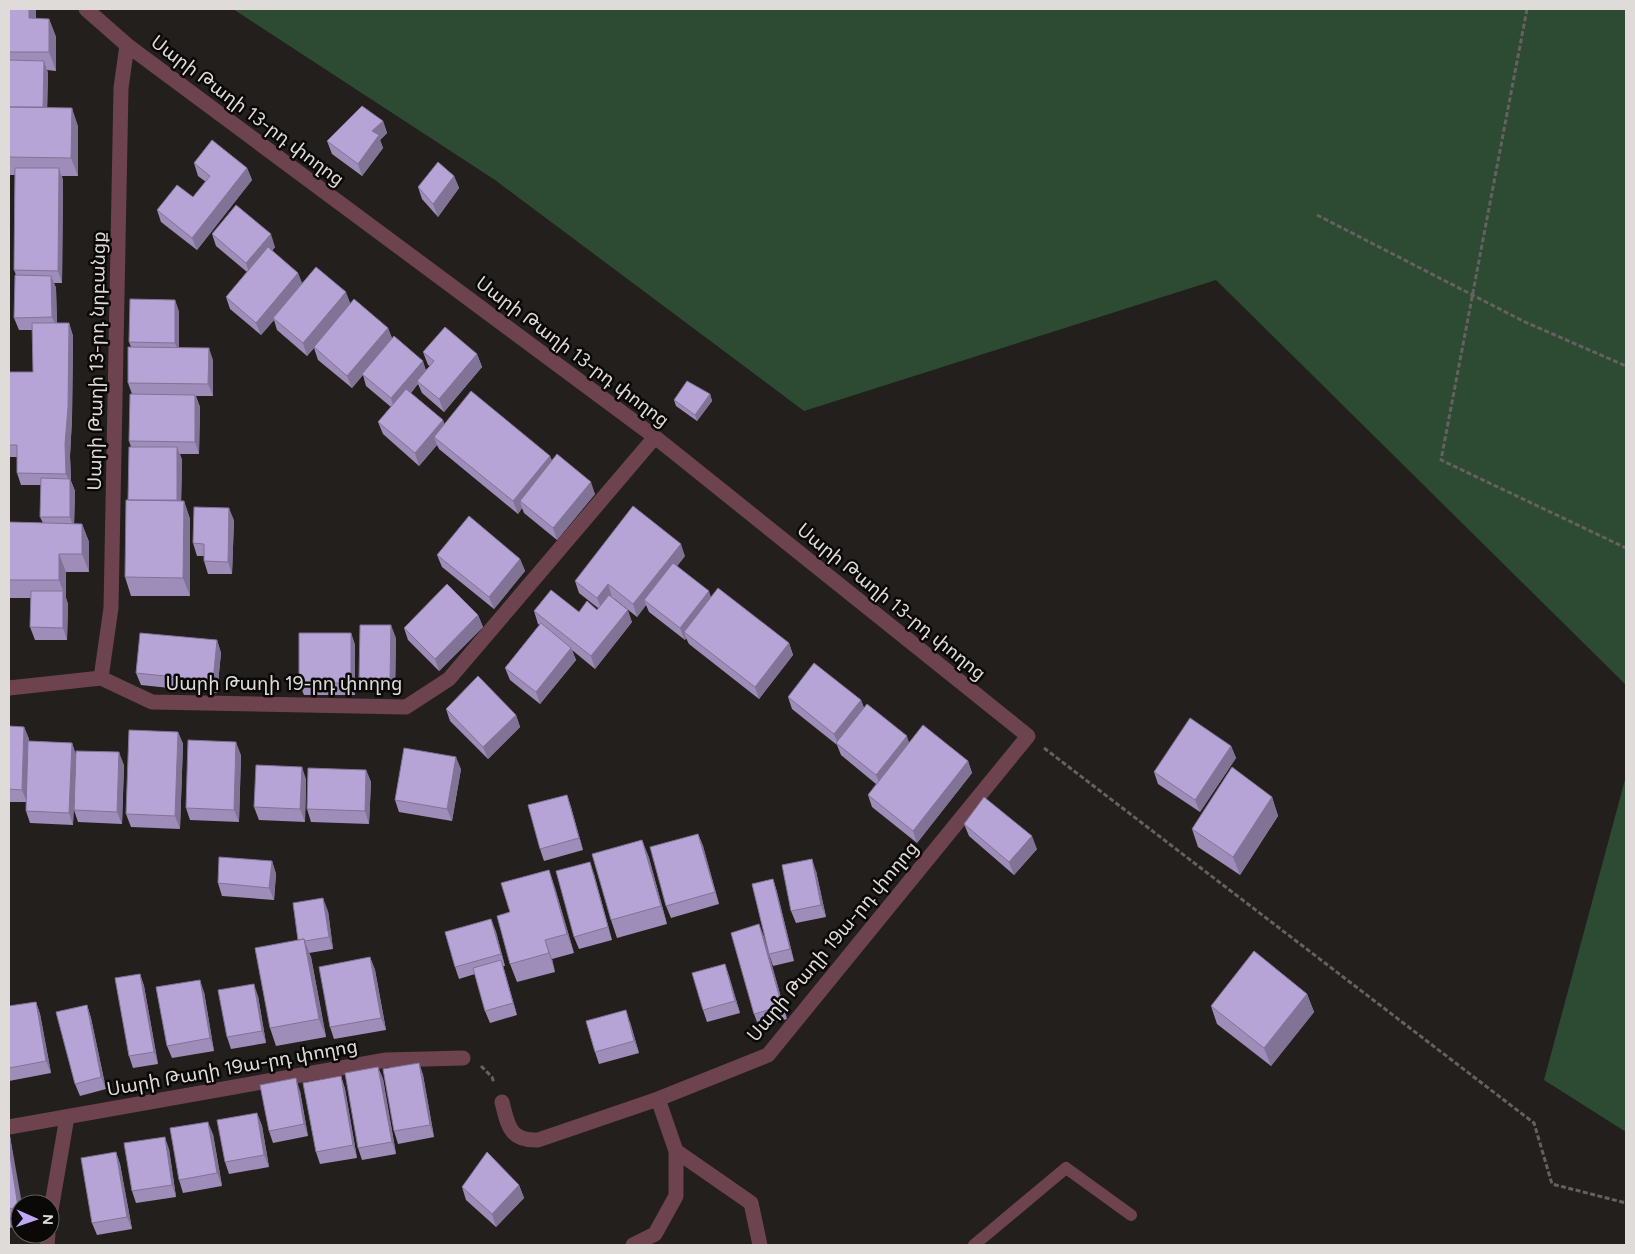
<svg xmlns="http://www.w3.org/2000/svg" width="1635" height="1254" font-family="Figtree,'Noto Sans Armenian',sans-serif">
  <rect width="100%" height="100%" fill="#231f1d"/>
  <path fill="#2d4a32" d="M233 9H1626V685L1216 280 804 411 495 180Z
    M1626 776V1132L1544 1080Z"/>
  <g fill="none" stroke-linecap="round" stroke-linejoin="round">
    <path stroke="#65615f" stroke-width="3" stroke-dasharray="5 2.5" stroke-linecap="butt" d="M1527 9 1441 460 1626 548
      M1317 215 1525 322 1626 366
      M1044 748 1534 1123 1552 1184 1626 1203
      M481 1066 492 1077 494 1083"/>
    <path stroke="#6d4350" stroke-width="12" d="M974 1245 1066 1168 1131 1215"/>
    <path stroke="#6d4350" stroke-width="15" d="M86 9 127 45 655 437 1028 736 768 1055 658 1099 538 1140C509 1141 508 1125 502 1102
      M101 678 111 608 121 88 127 45
      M9 688 101 678 152 702 406 707 449 679 655 437
      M9 1127 386 1060 463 1058
      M676 1151 751 1203 760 1245
      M50 1216 67 1117
      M47 1245 48 1234
      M633 1245 655 1234 676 1196V1151L658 1099"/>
  </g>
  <path fill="#9d8db8" d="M9 9H35L36 11V19H49L56 37V71L47 70 48 73 47 107 78 126V176H62L63 181 62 283H54L56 288 57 323H69L73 336 72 419 70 456 71 481 75 491 74 524H82L89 542V572H66V598L68 604 67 640H35L30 627 31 598H9V522L43 523 40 517 41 485H21L17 473V457H9V372H33V330H19L14 318 16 275 14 270 15 175H9Z
    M383 121 387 133 380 140 383 148 362 176 332 154 327 141Z
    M194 163 247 168 252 180 197 250 161 222 157 210 193 197 206 182 198 176Z
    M454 176 459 188 438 217 422 199 418 187Z
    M212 234 275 247 272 251 298 273 302 284 350 304 388 328 392 338 426 370 430 366 428 365 423 352 477 354 482 367 444 412 422 393 418 384 411 393 443 420 444 424 550 456 552 461 595 494 557 540 524 513 522 508 518 514 439 449 437 445 419 466 383 434 378 422 391 407 366 386 363 375 352 388 318 360 314 348 307 356 277 330 274 320 261 335 230 309 226 297 247 272 216 246Z
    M175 300 179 312V348L213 360V396H196L200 407 199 454H180L182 460 181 501H184L190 519V596H131L125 577 131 447 129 441 132 394 128 383 131 347 129 342Z
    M710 394 712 401 697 421 676 406 674 400Z
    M234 520 232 574H208L204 561V556H197L193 543Z
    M437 555 520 559 525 571 494 609 442 567Z
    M685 556 677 566 711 597 789 643 793 655 759 699 689 644 686 638 685 640 649 612 646 605 637 617 612 597 632 622 595 669 572 650 576 660 540 704 510 680 505 668 540 625 538 624 534 611 579 612 597 610 598 608 579 593 575 581Z
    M478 615 483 627 439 671 408 640 404 628Z
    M351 633 355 645V695H304L299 683Z
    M396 638 395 691 364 690 359 678Z
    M217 640 221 653 217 693 141 685 136 673Z
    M788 697 861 700 864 708 909 742 968 761 972 773 917 843 872 807 868 795 876 784 841 755 837 745 792 709Z
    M446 709 516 715 520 727 488 759 450 721Z
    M9 726 24 727 29 739V741L72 743 76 755 73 825 30 823 26 811V802H9Z
    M178 732 183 744 180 829 131 827 126 814Z
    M1231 746 1236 758 1200 812 1158 784 1154 772Z
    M241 755 239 822 190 820 186 808Z
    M124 765 122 824 78 822 74 810Z
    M461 769 452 821 399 812 395 800Z
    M366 770 371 782 369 824 311 822 307 809Z
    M306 779 305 822 259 820 254 807Z
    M567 795 571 807 583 850 544 861 540 849Z
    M1272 797 1278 816 1240 875 1198 847 1192 829Z
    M964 824 1037 849 1014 875 969 836Z
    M698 834 703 846 719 904 671 918 666 906Z
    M642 840 649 858 667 924 617 938 611 920Z
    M272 861 276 874 274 900 222 896 218 883Z
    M549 870 555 888 574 953 552 959 555 972 517 982 510 964Z
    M816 871 826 917 796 923 791 911Z
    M594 874 612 940 579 949 574 937Z
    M773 879 777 892 794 961 773 966 769 954Z
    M328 911 333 949 309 953 311 957 326 1037 276 1046 270 1028 298 940Z
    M491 919 496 932 505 966H503L517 1015 490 1023 485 1011 475 974 459 979 455 967Z
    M759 924 764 937 787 1019 759 1027 754 1014Z
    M370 957 375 970 386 1030 334 1039 330 1027Z
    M725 964 729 976 740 1013 707 1022 703 1010Z
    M140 974 144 986 158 1064 133 1068 129 1056Z
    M204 992 214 1051 172 1058 167 1046Z
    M1307 994 1314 1012 1271 1066 1217 1024 1211 1006Z
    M258 996 266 1043 231 1049 227 1037Z
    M36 1002 40 1014 51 1073 9 1081V1006Z
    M87 1005 91 1018 106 1089 80 1096 75 1084Z
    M630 1022 639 1053 599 1064 595 1052Z
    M419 1063 423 1075 434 1137 398 1144 394 1131Z
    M378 1067 383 1079 396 1154 362 1160 358 1148Z
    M341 1076 345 1089 357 1158 320 1164 316 1152Z
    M300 1091 308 1136 273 1143 269 1131Z
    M257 1113 262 1126 269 1167 229 1174 225 1162Z
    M9 1132 10 1136 20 1204V1226L9 1228Z
    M213 1134 222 1186 183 1193 179 1180Z
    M169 1149 176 1197 136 1203 132 1191Z
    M116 1152 120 1164 132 1229 97 1235 92 1223Z
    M519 1185 524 1198 496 1227 466 1200 462 1187Z"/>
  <path fill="#807396" d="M29 9H35L36 11 35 37 29 18Z
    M49 19 56 37V71L49 52Z
    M44 61 48 73 47 121 43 108Z
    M72 108 78 126V176L71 158Z
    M383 121 387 133 380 140 383 148 362 176 358 164 372 131Z
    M59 168 63 181 62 283 58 271Z
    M247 168 252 180 197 250 192 238Z
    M454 176 459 188 438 217 433 204Z
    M271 234 275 247 250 276 246 263Z
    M298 273 303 285 273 318 274 320 261 335 256 323Z
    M51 276 56 288 57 329 52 317Z
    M346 292 351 305 307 356 303 343Z
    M175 300 179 312V355L175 343Z
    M69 323 73 336 72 419 70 456 71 481 75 491 74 529 70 517V483L66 474 65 444Z
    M388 328 392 340 362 374 363 375 352 388 347 376Z
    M209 348 213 360V396L208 384Z
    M477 354 482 367 444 412 439 399Z
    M423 361 427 373 417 381 418 384 395 411 391 398Z
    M710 394 712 401 697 421 695 415Z
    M195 395 200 407 199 454 195 442Z
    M443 420 447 433 434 437 437 445 419 466 415 453Z
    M177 447 182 460 181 514 177 501Z
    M550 456 555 468 520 501 522 508 518 514 513 501Z
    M591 482 595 494 557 540 553 528Z
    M184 501 190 519V596L183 578Z
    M229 508 234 520 232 574 228 562Z
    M82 524 89 542V572L82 554Z
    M681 544 685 556 648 603 644 600 646 605 637 617 633 604Z
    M59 554 66 572V598L68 604 67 640 63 628V591L59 580Z
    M520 559 525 571 494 609 489 597Z
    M608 584 612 597 602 610 597 598Z
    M709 591 713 603 684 632 686 638 685 640 680 628Z
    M628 610 632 622 595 669 591 656Z
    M478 615 483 627 439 671 435 659Z
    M391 625 396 638 395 691 390 679Z
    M351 633 355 645V695L351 683Z
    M217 640 221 653 217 693 213 681Z
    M789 643 793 655 759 699 755 687Z
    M571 648 576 660 540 704 536 692Z
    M861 700 866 713 838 744 834 734Z
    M516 715 520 727 488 759 483 747Z
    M24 727 29 739 27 802 22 790Z
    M178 732 183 744 180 829 175 816Z
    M907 736 911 749 881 787 876 775Z
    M236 742 241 755 239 822 234 810Z
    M72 743 76 755 73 825 69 813Z
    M1231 746 1236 758 1200 812 1195 800Z
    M119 752 124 765 122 824 117 812Z
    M456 757 461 769 452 821 447 809Z
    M968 761 972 773 917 843 913 831Z
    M302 767 306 779 305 822 300 809Z
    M366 770 371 782 369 824 365 811Z
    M567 795 571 807 583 850 579 838Z
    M1272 797 1278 816 1240 875 1233 857Z
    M698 834 703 846 719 904 715 892Z
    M1032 836 1037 849 1014 875 1009 862Z
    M642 840 649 858 667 924 661 906Z
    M812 859 816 871 826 917 821 905Z
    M272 861 276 874 274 900 269 888Z
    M590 862 594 874 612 940 608 927Z
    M549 870 555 888 574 953 567 934Z
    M773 879 777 892 794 961 790 949Z
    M323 898 328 911 333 949 329 937Z
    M491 919 496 932 505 966 501 954Z
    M759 924 764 937 787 1019 782 1006Z
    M304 939 311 957 326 1037 319 1019Z
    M545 940 552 959 555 972 549 953Z
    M370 957 375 970 386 1030 381 1018Z
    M501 960 505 972 517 1015 513 1003Z
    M725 964 729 976 740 1013 735 1001Z
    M140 974 144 986 158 1064 154 1052Z
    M200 980 204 992 214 1051 210 1038Z
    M254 984 258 996 266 1043 262 1031Z
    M1307 994 1314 1012 1271 1066 1264 1048Z
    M36 1002 40 1014 51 1073 46 1061Z
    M87 1005 91 1018 106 1089 101 1077Z
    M626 1010 630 1022 639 1053 634 1041Z
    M419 1063 423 1075 434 1137 430 1125Z
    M378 1067 383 1079 396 1154 392 1142Z
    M341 1076 345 1089 357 1158 353 1145Z
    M296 1078 300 1091 308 1136 304 1124Z
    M257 1113 262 1126 269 1167 264 1155Z
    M208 1122 213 1134 222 1186 217 1173Z
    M9 1132 10 1136 22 1204H20V1211L18 1207 9 1148Z
    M165 1137 169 1149 176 1197 172 1185Z
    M116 1152 120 1164 132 1229 127 1217Z
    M519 1185 524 1198 496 1227 492 1214Z"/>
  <path fill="#b7a4d6" stroke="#807396" d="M9 9H29V18L49 19V52H9Z
    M9 60 44 61 43 107H9Z
    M362 106 383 121 372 131 379 135 358 164 327 141Z
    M9 107 72 108 71 158 9 157Z
    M212 140 247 168 192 238 157 210 177 185 193 197 210 176 194 163Z
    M438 162 454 176 433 204 418 187Z
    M15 168H59L58 271 14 270Z
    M236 205 271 234 246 263 212 234Z
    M268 247 298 273 256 323 226 297Z
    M316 267 346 292 303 343 273 318Z
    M15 275 51 276 52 317 14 318Z
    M130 299 175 300V343L129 342Z
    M354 299 388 328 347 376 314 347Z
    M32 323H69L68 407 65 444 66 474 17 473V445H9V372H33Z
    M445 327 477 354 439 399 417 381 434 361 423 352Z
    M394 336 423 361 391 398 362 374Z
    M128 347 209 348 208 384 128 383Z
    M687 381 710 394 695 415 674 400Z
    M406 389 443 420 415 453 378 422Z
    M471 391 550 456 513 501 434 437Z
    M130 394 195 395V442L129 441Z
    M129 447H177V500H128Z
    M557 454 591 482 553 528 520 501Z
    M41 478 70 479V517H40Z
    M126 500 184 501 183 578 125 577Z
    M633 506 681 544 633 604 608 584 597 598 575 581Z
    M194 507 229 508 228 562 204 561V544L193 543Z
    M469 516 520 559 489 597 437 555Z
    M9 522 82 524V554H59V580H9Z
    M673 563 709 591 680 628 644 600Z
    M447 584 478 615 435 659 404 628Z
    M718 588 789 643 755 687 684 632Z
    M551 590 579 612 587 601 597 610 609 595 628 610 591 656 534 611Z
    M31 591H63V628L30 627Z
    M541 623 571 648 536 692 505 668Z
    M360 625H391L390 679 359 678Z
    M140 633 217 640 213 681 136 673Z
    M299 633H351V683H299Z
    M814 663 861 700 834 734 788 697Z
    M478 676 516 715 483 747 446 709Z
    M867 704 907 736 876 775 836 743Z
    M1190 718 1231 746 1195 800 1154 772Z
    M923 725 968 761 913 831 868 795Z
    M9 726 24 727 22 790 9 789Z
    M129 730 178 732 175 816 126 814Z
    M188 740 236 742 234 810 186 808Z
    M28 741 72 743 69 813 26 811Z
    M404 748 456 757 447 809 395 800Z
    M76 751 119 752 117 812 74 810Z
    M256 765 302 767 300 809 254 807Z
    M1232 767 1272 797 1233 857 1192 829Z
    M308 768 366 770 365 811 307 809Z
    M567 795 579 838 540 849 528 805Z
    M984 797 1032 836 1009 862 964 824Z
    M698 834 715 892 666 906 650 847Z
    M642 840 661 906 611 920 592 854Z
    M219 857 272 861 269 888 218 883Z
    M812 859 821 905 791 911 782 865Z
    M590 862 608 927 574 937 556 871Z
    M549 870 567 934 545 940 549 953 510 964 497 916 510 912 501 883Z
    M773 879 790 949 769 954 752 884Z
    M323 898 329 937 305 941 304 939 298 940 293 903Z
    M491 919 501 954 455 967 445 932Z
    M759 924 782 1006 754 1014 731 933Z
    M304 939 319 1019 270 1028 255 948Z
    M1254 951 1307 994 1264 1048 1211 1006Z
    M370 957 381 1018 330 1027 319 967Z
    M501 960 513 1003 485 1011 473 968Z
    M725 964 735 1001 703 1010 692 973Z
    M140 974 154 1052 129 1056 115 978Z
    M200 980 210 1038 167 1046 156 987Z
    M254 984 262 1031 227 1037 218 990Z
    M36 1002 46 1061 9 1068V1006Z
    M87 1005 101 1077 75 1084 56 1012Z
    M626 1010 634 1041 595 1052 586 1021Z
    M419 1063 430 1125 394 1131 383 1069Z
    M378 1067 392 1142 358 1148 345 1073Z
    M341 1076 353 1145 316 1152 303 1083Z
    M296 1078 304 1124 269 1131 260 1085Z
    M257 1113 264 1155 225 1162 217 1120Z
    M208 1122 217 1173 179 1180 170 1128Z
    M165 1137 172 1185 132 1191 124 1143Z
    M9 1148 18 1207 9 1209Z
    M116 1152 127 1217 92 1223 81 1158Z
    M487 1152 519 1185 492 1214 462 1187Z"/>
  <g text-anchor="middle" stroke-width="5" stroke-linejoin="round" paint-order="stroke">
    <g font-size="19" fill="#dedbd9" stroke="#0b0908">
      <text transform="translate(248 110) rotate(37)" y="7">Սարի Թաղի 13-րդ փողոց</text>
      <text transform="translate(573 351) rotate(37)" y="7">Սարի Թաղի 13-րդ փողոց</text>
      <text transform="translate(96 361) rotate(-89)" y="7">Սարի Թաղի 13-րդ նրբանցք</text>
      <text transform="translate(892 601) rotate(39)" y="7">Սարի Թաղի 13-րդ փողոց</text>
      <text x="284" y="690">Սարի Թաղի 19-րդ փողոց</text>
      <text transform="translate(832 941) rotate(-50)" y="7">Սարի Թաղի 19ա-րդ փողոց</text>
      <text transform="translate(232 1067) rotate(-10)" y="7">Սարի Թաղի 19ա-րդ փողոց</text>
    </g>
  </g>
  <rect width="1635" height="1254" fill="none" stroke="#dedbd9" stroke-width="20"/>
  <g transform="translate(35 1219) rotate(92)"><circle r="24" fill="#0b0908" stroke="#5f5d5c"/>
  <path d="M0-4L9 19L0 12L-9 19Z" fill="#bfa9f4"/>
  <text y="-8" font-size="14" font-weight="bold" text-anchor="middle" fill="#dedbd9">N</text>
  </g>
</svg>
